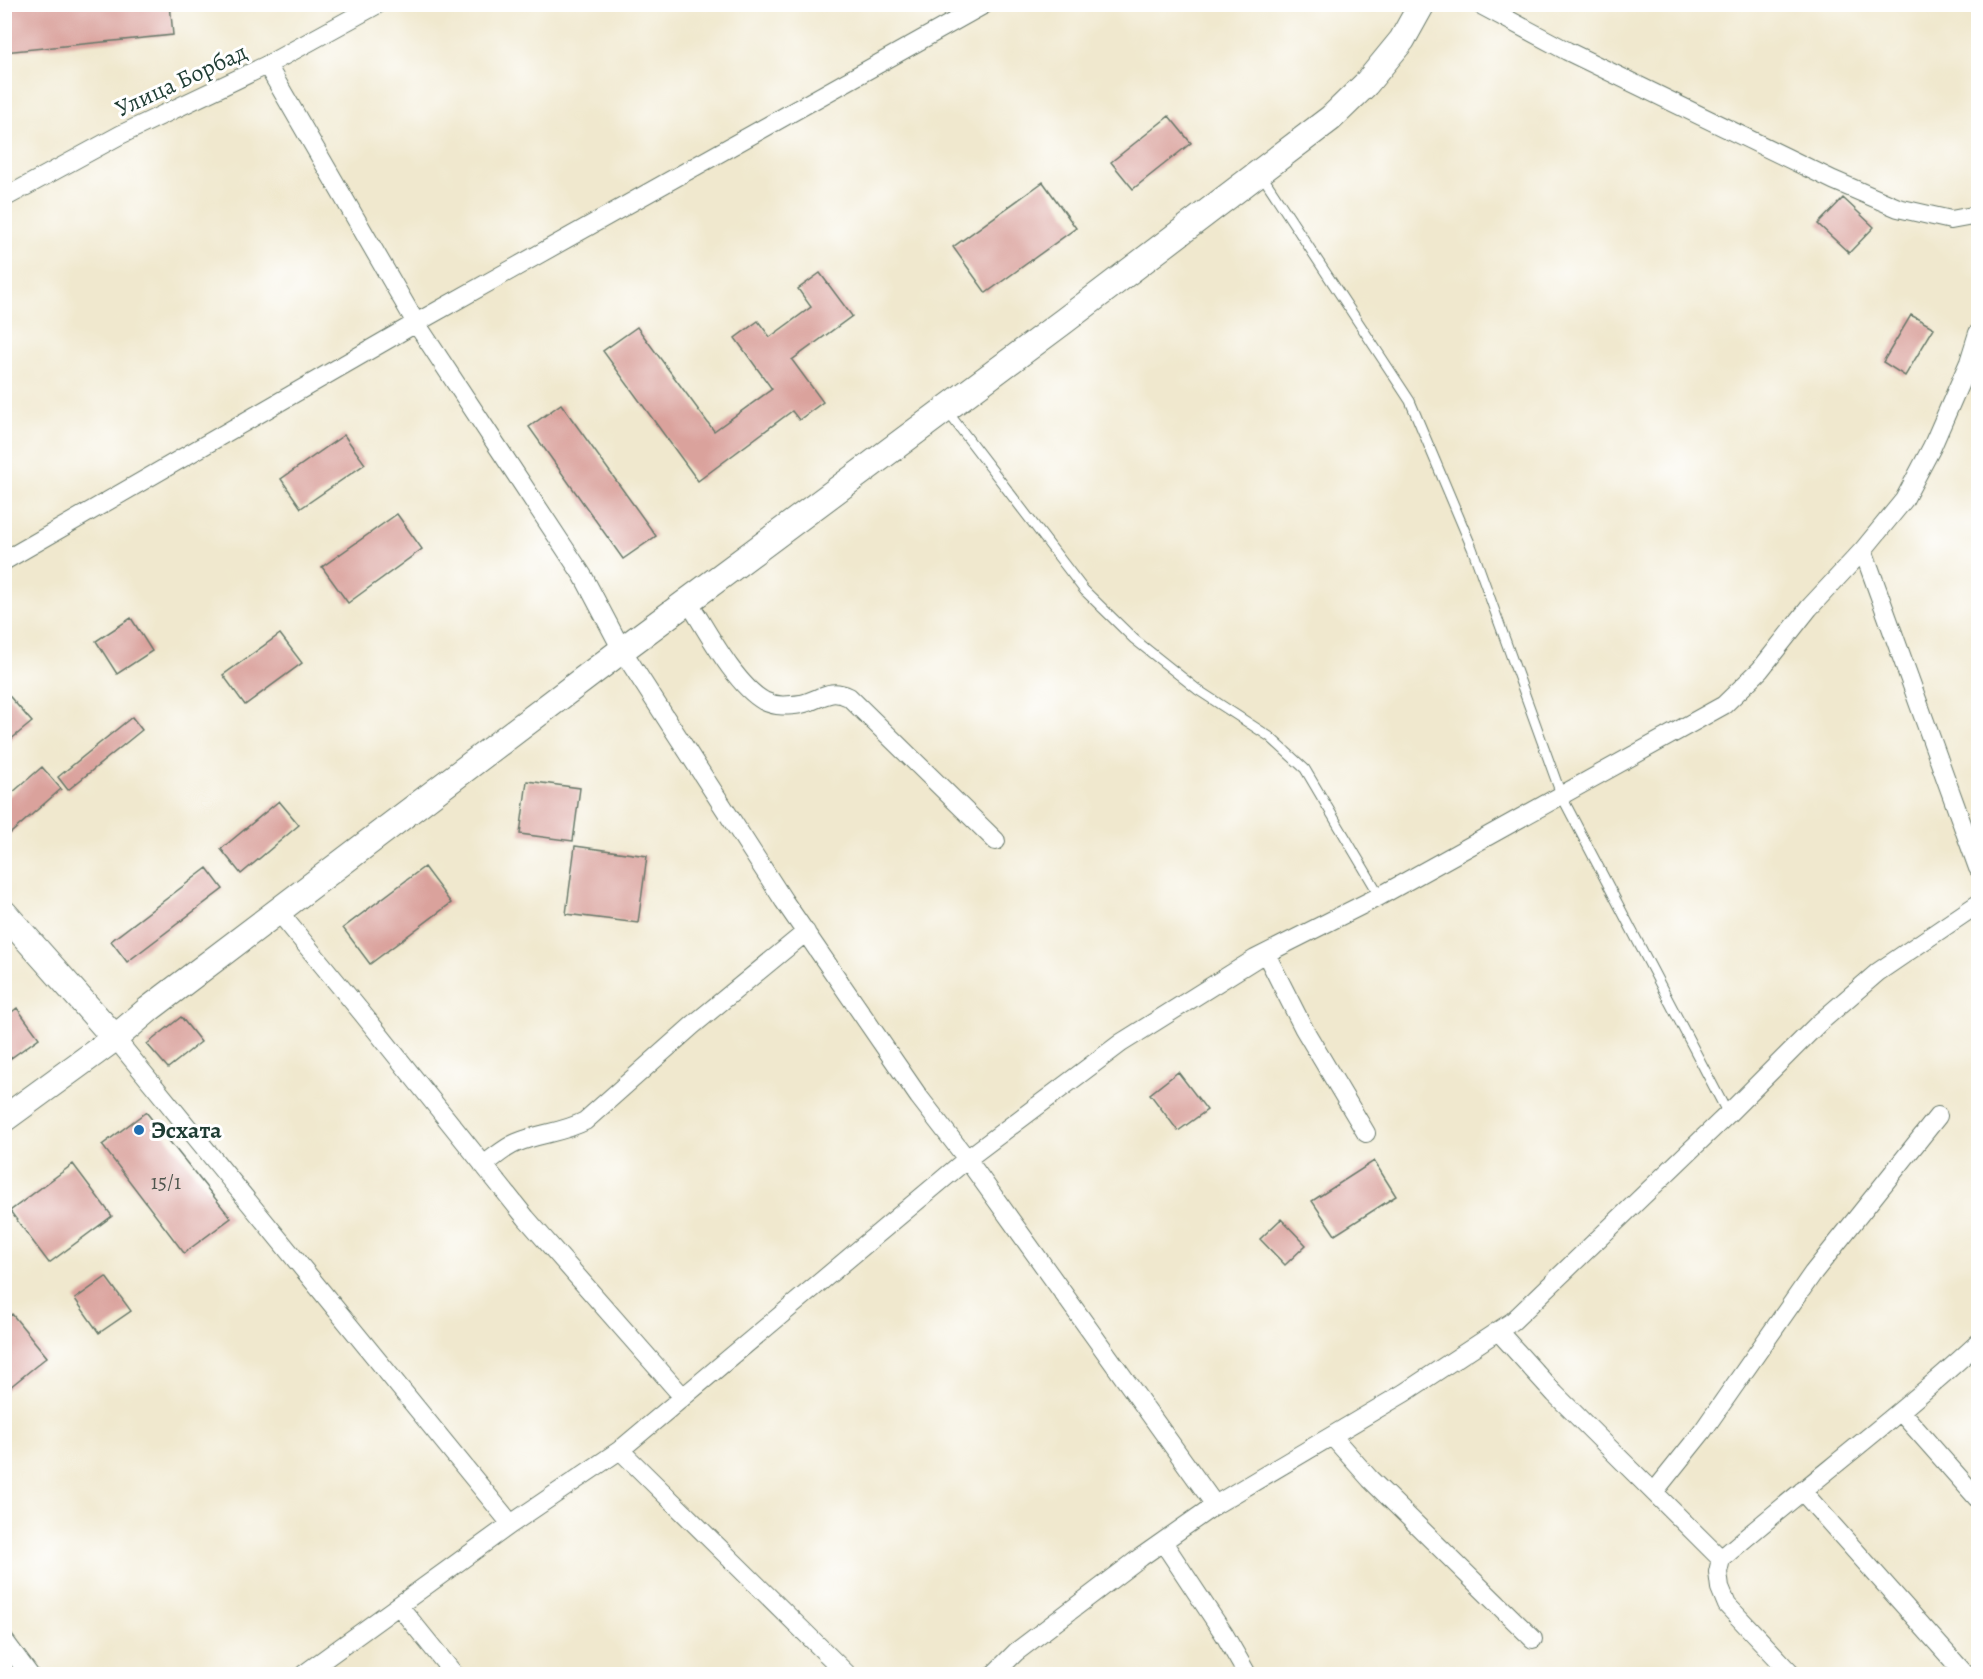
<svg xmlns="http://www.w3.org/2000/svg" width="1983" height="1679" font-family="Alegreya,serif">
  <rect width="100%" height="100%" fill="#fff"/>
  <filter id="ink" filterUnits="userSpaceOnUse"><feTurbulence type="fractalNoise" baseFrequency=".0167" numOctaves="2"/><feDisplacementMap in="SourceGraphic" scale="12" xChannelSelector="R" yChannelSelector="G"/><feConvolveMatrix kernelMatrix="1 2 1 2 8 2 1 2 1" color-interpolation-filters="sRGB"/></filter>
  <filter id="wash" filterUnits="userSpaceOnUse"><feTurbulence type="fractalNoise" baseFrequency=".008" numOctaves="4" result="noise"/><feDisplacementMap in="SourceGraphic" scale="24" xChannelSelector="R" yChannelSelector="G"/><feGaussianBlur stdDeviation="1.35" result="paint"/><feColorMatrix in="noise" values="0 0 0 0 0 0 0 0 0 0 0 0 0 0 0 0 0 1.4 0 .05"/><feComposite in="paint" operator="in"/></filter>
  <g filter="url(#wash)">
    <rect width="100%" height="100%" fill="#f0e8ce"/>
    <g id="blocks">
      <path fill="#daa29c" d="M4 4H170L173 35 4 52Z
        M1169 116 1191 143 1133 189 1111 162Z
        M1043 182 1076 228 986 293 953 247Z
        M1843 198 1874 227 1849 253 1818 224Z
        M820 273 852 316 792 360 823 402 799 420 792 411 698 481 603 351 637 327 714 431 772 389 735 338 758 321 770 337 811 307 798 289Z
        M1911 315 1934 328 1905 376 1883 362Z
        M561 404 656 536 623 559 529 427Z
        M344 435 365 464 301 508 281 479Z
        M397 514 422 549 348 603 322 567Z
        M131 618 152 651 117 674 96 641Z
        M280 634 302 663 245 705 223 675Z
        M4 690 32 722 4 745Z
        M132 717 142 730 68 790 58 777Z
        M42 767 61 789 5 838V799Z
        M527 781 580 788 573 841 520 834Z
        M279 801 299 825 241 874 221 849Z
        M575 846 647 856 638 923 566 914Z
        M424 867 451 903 370 964 343 928Z
        M207 868 223 889 127 962 111 941Z
        M17 1008 39 1038 4 1063V1018Z
        M181 1017 201 1042 168 1068 147 1044Z
        M1178 1072 1207 1110 1178 1131 1150 1094Z
        M146 1112 231 1218 184 1253 102 1145Z
        M1374 1161 1396 1196 1335 1235 1312 1201Z
        M73 1164 112 1216 49 1263 10 1211Z
        M1281 1219 1306 1245 1285 1265 1260 1239Z
        M106 1277 131 1311 99 1333 75 1299Z
        M12 1314 47 1357 4 1392V1321Z"/>
    </g>
  </g>
  <g filter="url(#ink)">
    <use href="#blocks" fill-opacity="0" stroke="#68796a" stroke-width="1.5"/>
    <g fill="none" stroke-linecap="round" stroke-linejoin="round">
      <g stroke="#68796a" stroke-width="11">
        <path id="lane" d="M1261 174 1410 401 1472 548 1562 797 1728 1114
          M947 411 1084 590 1134 639 1198 690 1270 737 1305 769 1380 896"/>
      </g>
      <g stroke="#68796a" stroke-width="20">
        <path id="street" d="M1479 4 1567 51 1833 180 1898 208 1951 220 1978 215
          M267 65 416 323 583 576 622 650 784 901 919 1097 967 1159 1215 1505
          M4 198 120 135 267 65 378 4
          M1863 550 1978 868
          M4 561 416 323 985 4
          M688 601C706 629 735 685 764 701 776 707 788 706 801 704 821 700 828 687 849 697L996 841
          M278 911 362 1013 526 1218 683 1397
          M1266 954 1304 1029 1366 1133
          M115 1038 511 1524 620 1450 967 1159 1121 1043 1255 959 1380 896 1724 705 1760 670 1809 608 1863 550 1904 500 1932 447 1969 362 1978 333
          M483 1165C494 1158 504 1148 516 1143 539 1133 562 1133 585 1121L693 1025 806 932
          M1498 1331 1555 1394 1721 1559 1718 1572 1720 1588 1727 1605 1792 1674
          M1901 1412 1978 1499
          M1332 1436 1370 1479 1533 1639
          M620 1450 847 1674
          M1802 1491 1965 1674
          M1654 1492 1702 1432 1813 1273 1938 1116
          M1163 1542 1224 1634 1247 1674
          M1721 1559C1805 1486 1896 1419 1978 1343
          M399 1606 454 1674
          M4 1640 29 1674
          M304 1674 511 1524
          M994 1674 1016 1652 1141 1557 1215 1505 1404 1393 1513 1321 1728 1114 1818 1024 1878 972 1978 904"/>
      </g>
      <g stroke="#68796a" stroke-width="28">
        <path id="secondary" d="M4 913 115 1038
          M4 1119 115 1038 149 1009 622 650 1064 321 1331 118 1366 84 1402 40 1422 4"/>
      </g>
      <use href="#lane" stroke="#fff" stroke-width="9"/>
      <use href="#street" stroke="#fff" stroke-width="18"/>
      <use href="#secondary" stroke="#fff" stroke-width="26"/>
    </g>
  </g>
  <circle fill="#1f6fb2" stroke="#fff" stroke-width="2" cx="139" cy="1130" r="6"/>
  <g text-anchor="middle" stroke-width="6" stroke-linejoin="round" paint-order="stroke">
    <g font-size="21" fill="#4e564e">
      <text x="166" y="1189">15/1</text>
    </g>
    <g font-size="24" fill="#1f3d34" stroke="#fff">
      <text transform="translate(181 80) rotate(-25)" y="8">Улица Борбад</text>
    </g>
    <g font-size="24" font-weight="bold" fill="#1f3d34" stroke="#fff" text-anchor="start">
      <text x="151" y="1138">Эсхата</text>
    </g>
  </g>
  <rect width="1983" height="1679" fill="none" stroke="#fff" stroke-width="24"/>
</svg>
